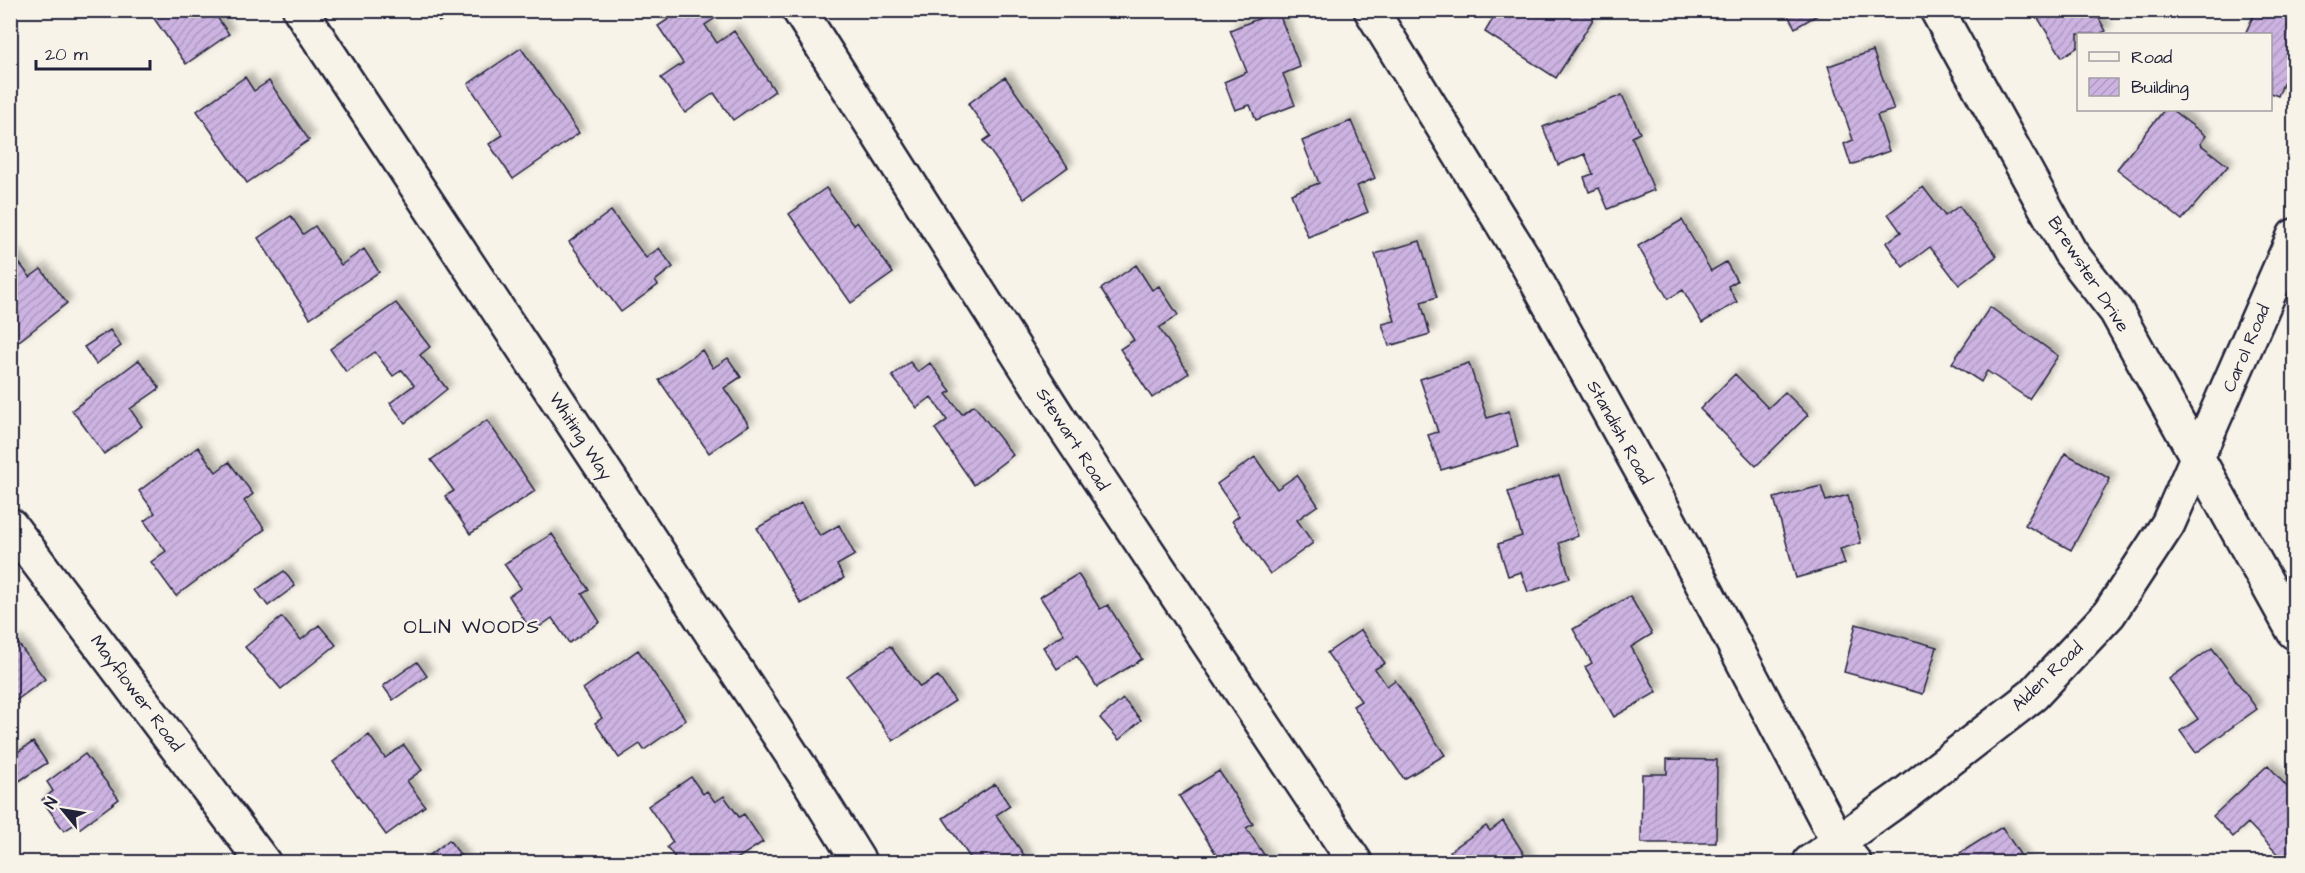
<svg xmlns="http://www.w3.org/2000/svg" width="2305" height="873" font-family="'Architects Daughter',sans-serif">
  <defs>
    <pattern id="building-hatch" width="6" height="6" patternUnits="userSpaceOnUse" patternTransform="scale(1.5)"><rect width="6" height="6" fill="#ccb3e1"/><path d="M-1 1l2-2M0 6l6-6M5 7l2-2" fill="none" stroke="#af9ac2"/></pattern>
    <filter id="shadow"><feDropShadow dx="5.5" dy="-5.5" stdDeviation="3" flood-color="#0004"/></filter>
  </defs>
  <rect width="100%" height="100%" fill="#f7f3e8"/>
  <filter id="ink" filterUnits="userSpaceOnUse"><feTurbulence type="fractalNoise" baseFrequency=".0167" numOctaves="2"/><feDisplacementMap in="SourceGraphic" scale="12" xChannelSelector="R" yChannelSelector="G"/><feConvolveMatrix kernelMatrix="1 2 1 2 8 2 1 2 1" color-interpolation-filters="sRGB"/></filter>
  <g filter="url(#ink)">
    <path fill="url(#building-hatch)" stroke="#22223b" stroke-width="1.5" filter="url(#shadow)" d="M148 10H212L229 34 186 64Z
      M432 10H458L439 22Z
      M663 10H713L717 17 705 25 717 43 734 31 775 91 733 120 714 93 685 113 661 78 683 63 658 26 669 19Z
      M1498 10H1545L1550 14 1552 10H1599L1556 78 1485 32Z
      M1785 10H1826L1795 28Z
      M2033 10H2094L2106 31 2100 34H2078V47L2062 57Z
      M2256 10 2294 12V58L2278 96 2270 93V34H2245Z
      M1278 11 1300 67 1283 74 1295 105 1256 120 1250 105 1235 110 1224 82 1247 72 1230 30Z
      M521 48 579 133 513 179 489 144 503 135 468 84Z
      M1873 51 1894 110 1877 115 1889 151 1851 165 1844 144 1853 140 1828 66Z
      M245 77 254 91 269 81 309 140 247 183 197 111Z
      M1005 77 1068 167 1024 199 983 141 991 136 968 104Z
      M1622 95 1640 133 1632 137 1654 190 1608 209 1599 188 1589 192 1584 177 1593 174 1585 154 1558 165 1543 127Z
      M2164 110H2172L2206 136 2200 144 2228 166 2182 220 2117 169Z
      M1351 121 1375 178 1357 186 1368 212 1308 237 1291 194 1319 183 1302 141Z
      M1923 187 1945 216 1959 206 1997 256 1959 285 1930 247 1903 267 1886 243 1901 232 1888 214Z
      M826 188 853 225 857 222 893 273 851 303 789 214Z
      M611 211 646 258 659 248 673 267 655 281 658 285 621 312 569 242Z
      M291 216 303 234 315 226 341 265 364 249 379 272 310 318 258 238Z
      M1682 220 1711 271 1726 262 1737 281 1728 286 1737 302 1702 323 1683 290 1668 299 1638 246Z
      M1420 241 1437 297 1421 302 1430 334 1389 346 1382 324 1395 321 1375 254Z
      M10 251 30 277 41 269 67 303 18 342 10 332Z
      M1136 265 1152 290 1159 286 1178 315 1159 328 1189 373 1152 398 1120 349 1134 340 1101 289Z
      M396 303 430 347 420 355 447 389 405 423 390 403 414 385 402 370 393 376 375 352 346 372 330 349Z
      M1990 307 2058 356 2029 399 1987 371 1981 382 1952 363Z
      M110 330 121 346 96 364 84 347Z
      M702 350 713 368 728 358 741 377 724 388 749 425 709 453 659 380Z
      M139 360 160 388 130 409 142 426 104 454 72 410Z
      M910 362 918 372 930 363 951 391 946 394 962 414 974 405 1013 455 974 485 935 429 947 420 931 397 917 408 892 376Z
      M1469 363 1487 418 1509 411 1518 447 1441 470 1428 435 1438 432 1420 379Z
      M1735 374 1768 408 1785 392 1808 415 1756 466 1700 409Z
      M487 420 535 491 470 534 445 496 454 491 431 460Z
      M198 447 216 472 229 462 253 494 244 501 265 529 176 596 151 562 166 551 144 521 155 513 139 491Z
      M2065 453 2110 479 2071 550 2025 525Z
      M1255 457 1277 489 1297 475 1318 505 1297 520 1313 543 1270 574 1232 521 1239 516 1217 484Z
      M1559 475 1578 536 1559 543 1570 578 1528 592 1521 572 1508 576 1498 544 1522 536 1508 492Z
      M1821 486 1826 501 1848 495 1861 543 1840 549 1845 564 1796 578 1774 498Z
      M801 503 820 536 839 525 855 555 837 565 844 578 801 604 757 528Z
      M552 534 589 590 582 594 600 622 569 643 552 618 532 632 509 596 521 588 504 564Z
      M284 571 295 586 268 606 256 590Z
      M1078 574 1100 609 1108 605 1142 659 1097 687 1077 656 1057 669 1043 647 1064 634 1040 597Z
      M1630 596 1652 634 1631 647 1657 692 1614 717 1585 667 1592 663 1573 629Z
      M282 617 301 640 319 625 336 645 281 689 245 647Z
      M1856 624 1937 647 1923 694 1844 672Z
      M1361 630 1385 663 1375 669 1387 686 1395 680 1445 755 1404 779 1353 706 1361 701 1327 653Z
      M17 642 45 679 10 705V647Z
      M890 646 920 687 938 676 955 701 893 741 847 676Z
      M2212 648 2257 709 2196 753 2180 731 2198 719 2169 679Z
      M638 650 686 720 644 750 640 744 619 758 595 723 602 718 583 689Z
      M417 662 427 676 393 700 383 686Z
      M1123 699 1141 720 1119 740 1100 718Z
      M369 735 385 758 404 745 422 770 407 781 425 806 386 835 333 762Z
      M33 742 47 763 10 787V757Z
      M85 754 119 799 79 829 75 824 64 831 42 800 53 791 47 782Z
      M1667 759 1717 760 1716 843H1641L1642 774H1667Z
      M2268 765 2294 795V853L2285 862 2248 823 2233 837 2213 816Z
      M1219 771 1253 824 1246 828 1269 862H1221L1179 796Z
      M691 777 703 794 707 791 715 802 724 796 739 817 744 814 763 842 732 862H678L667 847 673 842 648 806Z
      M995 784 1010 806 996 815 1029 862H973L943 818Z
      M1503 821 1529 862H1459L1450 851 1486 826 1490 831Z
      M2002 827 2025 862H1966L1960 853Z
      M449 840 466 862H421Z"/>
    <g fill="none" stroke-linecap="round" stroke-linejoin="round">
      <g stroke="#22223b" stroke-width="38">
        <path id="street" d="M300 10 806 776 859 862
          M799 10 1065 428 1355 862
          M1371 10 1526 262 1665 513 1838 842 1854 862
          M1937 10 2070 252 2116 311 2294 632
          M10 525 263 862
          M1810 862 1904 795 2033 695 2109 614 2168 524 2294 236"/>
      </g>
      <use href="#street" stroke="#f7f3e8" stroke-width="33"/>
    </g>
  </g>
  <g text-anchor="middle" stroke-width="4.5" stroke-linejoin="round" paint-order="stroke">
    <g font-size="18" fill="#22223b" stroke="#f7f3e8">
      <text transform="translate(2089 274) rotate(57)" y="6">Brewster Drive</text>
      <text transform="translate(2246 348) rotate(-67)" y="6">Carol Road</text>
      <text transform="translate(1620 432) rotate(61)" y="6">Standish Road</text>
      <text transform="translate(581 436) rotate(57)" y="6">Whiting Way</text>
      <text transform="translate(1073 439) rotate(57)" y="6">Stewart Road</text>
      <text transform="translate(2047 676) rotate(-44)" y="6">Alden Road</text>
      <text transform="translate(137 693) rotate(53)" y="6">Mayflower Road</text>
    </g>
    <g font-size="20" letter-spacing="1.5" fill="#22223b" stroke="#f7f3e8">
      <text x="472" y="633">OLIN WOODS</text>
    </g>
  </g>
  <rect width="2305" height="873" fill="none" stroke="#f7f3e8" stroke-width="36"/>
  <rect x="18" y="18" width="2269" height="837" fill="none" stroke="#22223b" stroke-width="2" filter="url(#ink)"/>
  <rect x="2077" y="33" width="195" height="78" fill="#f7f3e8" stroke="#a29fa3" stroke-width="1.5"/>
  <rect x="2089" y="52" width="30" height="9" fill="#f7f3e8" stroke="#a29fa3" stroke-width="1.5"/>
  <text x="2131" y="63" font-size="18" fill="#22223b">Road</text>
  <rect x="2089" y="78" width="30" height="18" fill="url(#building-hatch)" stroke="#a29fa3" stroke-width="1.5"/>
  <text x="2131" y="93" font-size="18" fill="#22223b">Building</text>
  <g transform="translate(63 810) rotate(300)" stroke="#f7f3e8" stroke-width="4.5" paint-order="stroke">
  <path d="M0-4.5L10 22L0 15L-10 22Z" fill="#22223b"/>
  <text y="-9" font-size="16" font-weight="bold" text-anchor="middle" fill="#22223b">N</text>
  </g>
  <path d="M36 60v9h114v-9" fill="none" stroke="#22223b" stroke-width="3"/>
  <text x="45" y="60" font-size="18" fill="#22223b" stroke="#f7f3e8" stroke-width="4.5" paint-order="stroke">20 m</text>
</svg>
